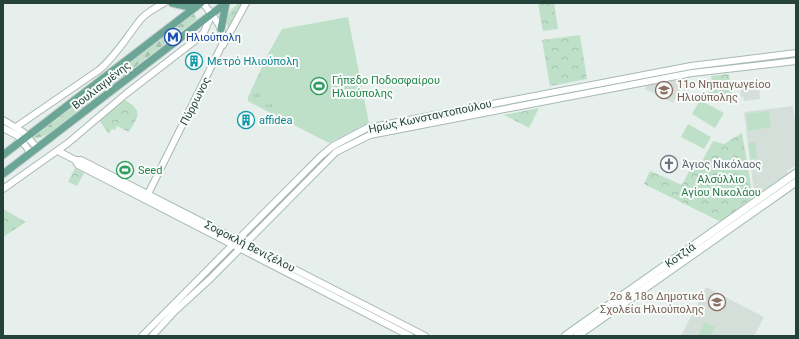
<svg xmlns="http://www.w3.org/2000/svg" width="799" height="339" font-family="Roboto,sans-serif">
  <defs>
    <pattern id="grass-tufts" width="24" height="20" patternUnits="userSpaceOnUse"><rect width="24" height="20" fill="#bfe0c8"/><path d="M3 7l-1-3M5 7V3M7 7l1-3M15 17l-1-3M17 17v-4M19 17l1-3" fill="none" stroke="#a4c1ad"/></pattern>
    <pattern id="forest-firs" width="22" height="20" patternUnits="userSpaceOnUse"><rect width="22" height="20" fill="#bfe0c8"/><path d="M5 1l3.5 6h-7zM16 11l3.5 6h-7z" fill="#a4c1ad"/></pattern>
    <pattern id="park-crowns" width="20" height="18" patternUnits="userSpaceOnUse"><rect width="20" height="18" fill="#bfe0c8"/><path d="M2 6a3 3 0 1 1 6 0M12 15a3 3 0 1 1 6 0" fill="none" stroke="#a4c1ad"/></pattern>
  </defs>
  <rect width="100%" height="100%" fill="#e6efeb"/>
  <path fill="#d4dfda" d="M683 79 685 81 673 103 645 89 647 85Z
    M759 85 760 99 744 101 743 97H741L740 88Z
    M793 106 796 127V165L787 171 788 173 756 195 754 192 744 112Z
    M706 287 764 317 754 336H681Z"/>
  <path fill="url(#grass-tufts)" d="M268 54H269L282 119 248 101V97Z"/>
  <path fill="url(#forest-firs)" d="M194 14 197 19 48 134 36 139 33 138Z"/>
  <path fill="url(#park-crowns)" d="M239 3H242L228 29C226 14 228 12 239 3Z
    M538 3H554L558 29 543 31Z
    M580 35 587 79 550 86 542 40Z
    M729 74 733 103H727L708 93 713 86 711 76Z
    M125 100C144 112 138 116 129 132L117 126 115 130 112 129 109 134 99 120Z
    M539 108 529 128 504 115Z
    M742 133 753 197 721 221H719L644 184 650 171 682 185 694 162 700 165 713 141 724 144Z
    M75 168 84 173 77 186 68 182Z
    M3 209 26 222 3 237Z"/>
  <path fill="#bfe0c8" d="M348 17 369 123 329 143 282 119 278 103 264 105 259 78 273 76 269 54H268L282 29Z
    M700 100 724 113 715 128 692 114Z
    M769 111 771 127 748 131 746 114Z
    M688 124 711 137 704 149 681 137Z
    M755 142 757 158 750 159 748 143Z
    M705 322 715 327 710 336H698Z"/>
  <g fill="none" stroke-linecap="round" stroke-linejoin="round">
    <g stroke="#a8b8b2" stroke-width="8">
      <path id="tertiary" d="M223 45 246 3
        M3 120 23 132 37 148
        M16 127 99 70C117 55 127 36 141 19 147 12 156 8 164 3
        M3 128 18 136 31 153
        M58 151 75 160H81L425 336
        M75 160 78 165 410 336
        M3 189 68 143 127 93 197 39 204 32 212 14
        M147 196 222 45C226 28 212 15 203 3
        M142 336 321 156 333 146 367 128 691 66 796 53
        M152 336 175 311 210 279 336 152 370 135 692 73 796 61"/>
    </g>
    <g stroke="#a4bbb3" stroke-width="9">
      <path id="secondary" d="M565 336 796 173
        M577 336 796 182"/>
    </g>
    <g stroke="#c2cac8" stroke-width="9">
      <path id="primary" d="M172 3 194 8
        M221 29 226 3
        M3 155 201 3
        M3 174 226 3"/>
    </g>
    <use href="#tertiary" stroke="#fff" stroke-width="6"/>
    <use href="#secondary" stroke="#fff" stroke-width="7"/>
    <use href="#primary" stroke="#6aa596" stroke-width="7"/>
  </g>
  <defs>
    <g id="metro-ring" transform="scale(0.9)"><circle r="9.5" fill="#f7fbf9" stroke="#1a4fb4" stroke-width="1.5"/><path d="M-5.5 5V-5H-3L0 0L3-5H5.5V5H3V-.5L0 4L-3-.5V5Z" fill="#1a4fb4"/></g>
    <g id="building-ring" transform="scale(0.9)"><circle r="9.5" fill="#f7fbf9" stroke="#0f9aa8" stroke-width="1.5"/><path d="M-4-6H4V6H1V3H-1V6H-4ZM-2.5-4.3h1.7v1.8h-1.7ZM.8-4.3h1.7v1.8H.8ZM-2.5-1h1.7V.8h-1.7ZM.8-1h1.7V.8H.8Z" fill="#0f9aa8"/></g>
    <g id="stadium-ring" transform="scale(0.9)"><circle r="9.5" fill="#f7fbf9" stroke="#2e9e5b" stroke-width="1.5"/><path d="M0-5a6.5 5 0 1 0 0 10a6.5 5 0 1 0 0-10ZM-3.5-1.8h7v3.6h-7Z" fill="#2e9e5b"/></g>
    <g id="school-ring" transform="scale(0.9)"><circle r="9.5" fill="#f7fbf9" stroke="#8d6e63" stroke-width="1.5"/><path d="M0-5L7-2L0 1L-7-2ZM-4 1L0 2.5L4 1V4Q0 6-4 4Z" fill="#8d6e63"/></g>
    <g id="church-ring" transform="scale(0.9)"><circle r="9.5" fill="#f7fbf9" stroke="#6b7280" stroke-width="1.5"/><path d="M-1.2-6h2.4v3.5h3.3v2.4h-3.3V6h-2.4V-.1h-3.3v-2.4h3.3Z" fill="#6b7280"/></g>
  </defs>
  <g fill-rule="evenodd">
    <use href="#metro-ring" x="173" y="37"/>
    <use href="#building-ring" x="194" y="61"/>
    <use href="#stadium-ring" x="319" y="86"/>
    <use href="#school-ring" x="664" y="90"/>
    <use href="#building-ring" x="246" y="120"/>
    <use href="#church-ring" x="669" y="164"/>
    <use href="#stadium-ring" x="125" y="170"/>
    <use href="#school-ring" x="717" y="302"/>
  </g>
  <g text-anchor="middle" stroke-width="4" stroke-linejoin="round" paint-order="stroke">
    <g font-size="11" fill="#164399" stroke="#f7fbf9" text-anchor="start">
      <text x="186" y="41">Ηλιούπολη</text>
    </g>
    <g font-size="11" fill="#0d838f" stroke="#f7fbf9" text-anchor="start">
      <text x="207" y="65">Μετρό Ηλιούπολη</text>
      <text x="259" y="124">affidea</text>
    </g>
    <g font-size="11" fill="#27864d" stroke="#f7fbf9" text-anchor="start">
      <text x="332" y="84">Γήπεδο Ποδοσφαίρου<tspan x="332" dy="13">Ηλιούπολης</tspan></text>
      <text x="138" y="174">Seed</text>
    </g>
    <g font-size="11" fill="#785e54" stroke="#f7fbf9" text-anchor="start">
      <text x="677" y="88">11ο Νηπιαγωγείοο<tspan x="677" dy="13">Ηλιούπολης</tspan></text>
      <text x="704" y="300" text-anchor="end">2ο &amp; 18ο Δημοτικά<tspan x="704" dy="13">Σχολεία Ηλιούπολης</tspan></text>
    </g>
    <g font-size="11" fill="#24423a" stroke="#f7fbf9">
      <text transform="translate(101 85) rotate(-38)" y="4">Βουλιαγμένης</text>
      <text transform="translate(195 101) rotate(-63)" y="4">Πύρρωνος</text>
      <text transform="translate(430 116) rotate(-12)" y="4">Ηρώς Κωνσταντοπούλου</text>
      <text transform="translate(250 246) rotate(27)" y="4">Σοφοκλή Βενιζέλου</text>
      <text transform="translate(680 255) rotate(-35)" y="4">Κοτζιά</text>
    </g>
    <g font-size="11" fill="#5b616d" stroke="#f7fbf9" text-anchor="start">
      <text x="682" y="168">Άγιος Νικόλαος</text>
    </g>
    <g font-size="11" fill="#2d7a4b" stroke="#f7fbf9">
      <text x="721" y="183">Αλσύλλιο<tspan x="721" dy="13">Αγίου Νικολάου</tspan></text>
    </g>
  </g>
  <rect width="799" height="339" fill="none" stroke="#24423a" stroke-width="8"/>
</svg>
